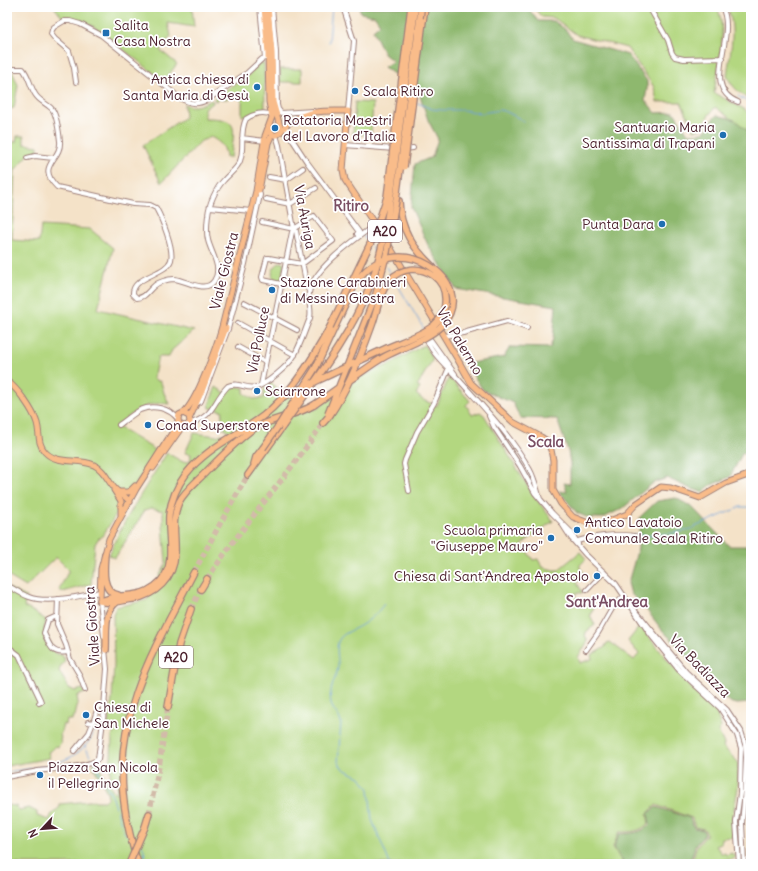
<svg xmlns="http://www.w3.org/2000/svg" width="758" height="871" font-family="Delius,sans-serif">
  <rect width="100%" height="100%" fill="#fff"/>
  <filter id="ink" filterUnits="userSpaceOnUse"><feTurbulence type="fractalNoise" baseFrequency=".025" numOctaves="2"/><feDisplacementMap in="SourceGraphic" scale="8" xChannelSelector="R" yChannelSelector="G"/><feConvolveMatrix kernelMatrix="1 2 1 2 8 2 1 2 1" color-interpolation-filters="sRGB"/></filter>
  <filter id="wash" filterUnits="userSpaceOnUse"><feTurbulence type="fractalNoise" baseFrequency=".012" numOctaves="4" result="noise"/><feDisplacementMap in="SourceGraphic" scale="16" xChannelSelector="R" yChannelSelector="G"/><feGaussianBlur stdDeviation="0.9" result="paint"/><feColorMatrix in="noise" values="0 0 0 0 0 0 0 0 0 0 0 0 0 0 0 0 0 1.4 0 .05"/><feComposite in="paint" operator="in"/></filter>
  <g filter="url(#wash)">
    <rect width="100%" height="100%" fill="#f4e2c8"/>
    <path fill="#b3d780" stroke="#7e7b56" d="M54 7H192L194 27 168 23 171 36 160 50 177 64 164 81 93 26 81 20 62 17Z
      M533 7H717C728 31 718 67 714 93L744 109 751 115V133L715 107 706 119 702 129 694 130 681 102H657L654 87 627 48 577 35 554 18 542 17Z
      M727 7H751V101C741 94 731 87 727 75 730 52 737 29 727 7Z
      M259 63H264L265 109 247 115 242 116V100L239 99V97L229 96 228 99H220L215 101 214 98 253 71Z
      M280 69H302V82H280Z
      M7 70 12 71 18 85 14 108 7 110V115Z
      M212 100 213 103 204 108 205 118C241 118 234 128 231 157H226C225 146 221 143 211 137L201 141 161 183 143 145 185 117 184 104C195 109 202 104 212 100Z
      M355 102 373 103 371 135 353 134Z
      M17 136H24V144L38 146V152L30 153 15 170 12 240 39 242 41 226 90 229 113 248 98 309 194 331 172 350 169 357H158L153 379 161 382 164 393 169 404C144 401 136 412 116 426L157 451 103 535 98 539 95 544 91 584 63 592 59 590 69 570 57 558H55L26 587 11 578 7 573V157L9 142H16Z
      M279 263 281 262 284 264 281 280 277 281C269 276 272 268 279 263Z
      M424 345 433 359 417 386 420 388 416 394 423 400 437 406 449 377 470 401 466 405 472 415 480 412 484 415 532 493 553 521 522 544 533 560 538 559 542 567 554 570H558L580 552 586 559 580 565V568L585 574 577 583 583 593H575L577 602 595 605 590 615 595 625 586 632 585 637 588 641 578 657 580 663 592 659 591 655 604 648 607 643 610 642 634 660 639 654 628 641 640 626 689 686 715 708 721 727 718 731 724 744 723 747 738 762V788L732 820 733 837 722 838 721 844 716 846 721 853H725L726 855 732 853 733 855H736L734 859 696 864 693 858 696 848 707 834 704 829 695 827 692 818 656 805 647 814 649 823C640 832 631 832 619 832L613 847 623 864H7V805L16 806 19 810 29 808 37 812V816L49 820 52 814 60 807V804L89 801H104L108 797 107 792 92 764 96 763 116 795 117 783 110 780 112 736 117 726 114 725 108 732 107 728 112 700 114 664 113 614 116 607 147 600 166 563 163 525V511L151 508 145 510 115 558 109 555C124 519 146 486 167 453L183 462 190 461 191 454 185 453 194 433 217 436 221 434 225 436 229 432 224 428H222L220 426 223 411 210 408 209 404 216 387 225 393C231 384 234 386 244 388V393L253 399 264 398V389L271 383 281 392 316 409 359 377 388 365Z
      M7 587 26 597 24 607 34 612 46 620 44 628 54 653 62 655 65 660 59 670 60 673 69 688 75 691 83 689 85 693 77 696 78 703 75 716H73L72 720H67L66 725 63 724 60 736 61 737 60 741 61 742 58 747 56 746 52 750 48 752 50 758 7 766Z"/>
    <path fill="#8eb86e" stroke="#6c6c4c" d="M359 7H527L538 21H554L566 30 573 39 628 55 647 81V89L645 100 656 113 674 112 688 134C696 134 705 134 709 126 713 120 711 120 717 115L735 120 751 134V461L743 452 730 477 711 485 702 492 689 488 667 478 653 483 623 508 603 518H589L577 513 559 491 567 492 564 483 570 484V463L568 451 557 419 520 418 513 403 483 390 466 364 504 357 510 347 550 348 553 339 556 306 456 289 428 245 411 207 415 164 432 157 438 139 428 120 417 86 398 77 384 67 393 61 384 54 373 30 380 24 375 16 361 13Z
      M676 498 692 507 729 546H751V703L737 704 732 703 719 695 679 647 663 631 645 608 631 594 628 583 638 548 640 517 657 501Z
      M750 801H751V864H748Z
      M656 807 690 818 694 828 703 830 705 834 695 846 691 859 694 864H624L614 847 619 834C632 833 641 834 650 824L648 814Z"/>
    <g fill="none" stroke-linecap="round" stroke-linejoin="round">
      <path stroke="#6fa1da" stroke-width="1" d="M329 42 332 7
        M738 96 751 104
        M415 102 432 109 442 110H463L481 113 500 110 507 112 524 121
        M363 235 368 242
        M371 246 377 255
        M386 267 391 275
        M394 279 424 329
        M496 425 518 457 534 486
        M633 534 646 536 673 533 688 530 740 507H751
        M384 604C376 615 367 623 354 629 349 632 345 633 341 637 334 644 339 658 338 667 336 679 328 690 331 703 332 710 339 715 341 722L338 762 343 769 360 777 369 789 372 820 390 864
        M85 746 92 760
        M94 763 113 798 124 832 128 836
        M744 768V753
        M7 772C44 766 82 766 97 726
        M141 843 144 850 146 864
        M741 864 740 819 742 797"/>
    </g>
  </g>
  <g filter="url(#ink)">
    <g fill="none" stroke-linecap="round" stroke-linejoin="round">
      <path stroke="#d2bba9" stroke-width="5.5" stroke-dasharray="5.5 3" stroke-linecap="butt" d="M194 572 221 522 248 475
        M207 579C243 525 287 477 323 423
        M191 609 201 589
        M149 814 159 767 168 707"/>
      <g stroke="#9f807a" stroke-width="6">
        <path id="minor" d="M260 7 265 58
          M272 7 276 52 277 105 278 109 281 113 313 111
          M343 7 354 41 348 111
          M649 7 668 40 672 53 675 57 684 59 723 58
          M722 7C738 38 699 87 738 102
          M7 69H23C29 76 30 86 35 94 39 101 46 103 51 108 57 113 59 133 60 141 62 160 35 165 57 187L133 204 150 205 156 208C162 219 174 248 171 260 166 275 132 276 133 294L137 298C145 298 148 291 154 286 158 282 168 279 174 279 186 280 205 294 214 281 223 268 211 253 208 240 206 232 207 223 208 215 209 204 216 188 224 180 229 174 238 168 240 161 245 148 239 132 246 119 253 114 263 111 272 115
          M76 82 74 68 69 51 55 39 51 34 52 30 54 27 64 21H70L80 24 101 35 180 98C190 104 197 105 207 100L247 73 262 59 268 57
          M285 125 290 136 307 162 359 232 357 234
          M276 135 279 145 294 229 296 231 307 287 309 291
          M242 138 265 141
          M345 145 394 149
          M405 149 413 148
          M27 158 35 156 53 158
          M269 177 286 180 303 168
          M266 199 290 204 316 188
          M210 207 251 211
          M262 222 294 229
          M281 284 263 280 262 277 267 258H269L302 264 333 241 314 216 294 229
          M244 302 297 330
          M238 323 295 355
          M428 333 430 339 455 374
          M425 335C430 353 448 367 460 381 485 409 512 437 530 470 535 479 537 490 540 499
          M444 336 463 333 507 321 527 328
          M238 347 265 362
          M261 385 292 232 294 229
          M196 404 201 401 228 329 245 264 260 195 259 191
          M489 416 494 427 520 466 535 493 552 513 571 532 578 544
          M188 424C215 417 212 402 228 386 238 381 246 390 256 387 266 385 289 365 294 356 301 344 305 330 310 318 312 310 308 301 309 293 313 268 356 239 376 224
          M119 425C126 420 133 414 140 410 153 404 169 408 178 419
          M409 491 404 464 405 460 417 432 434 403 448 370
          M562 524 571 538 585 554 616 584 650 634 679 670 720 708 737 735 741 748 740 793 736 822 739 864
          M575 542C587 537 625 532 636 537
          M7 585C14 589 21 594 29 597 48 604 80 596 100 592
          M587 590 604 572
          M58 599 57 624 66 645 70 659 79 674 85 690
          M100 601 104 636
          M635 610 686 672 727 710 741 731 745 744 746 757 744 802 742 823 744 864
          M57 616 48 620 44 633C50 646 52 655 67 652
          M7 646 19 655 40 699 41 702 39 703
          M586 650 598 633 613 607 624 596
          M88 722 93 723 98 707 105 703
          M74 751 89 733 93 723
          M7 777C17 775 27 773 38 771 51 769 88 768 98 759L103 721 107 669 105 649"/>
      </g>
      <g stroke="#9f807a" stroke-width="7">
        <path id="major" d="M268 7 272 53 273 102 281 130
          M269 128 270 133 274 135H277C282 132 284 126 290 122 310 109 325 111 348 111L343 170 345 180 390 247 458 360 471 383 513 422 541 437 547 441 551 450 553 460V490L561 504 573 517 591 524H602L627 514 636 504 661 487 671 488 700 498 726 483 751 474
          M259 190 268 143 272 134
          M7 381C18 389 33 410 37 423 40 433 37 443 45 452 57 465 78 458 94 465 105 470 108 482 116 490 121 494 126 497 130 502
          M183 413C197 402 217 345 222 327L256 191 265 136 272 117 269 102 268 53 264 7
          M190 417 202 391 226 328
          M153 468 181 428 188 425 190 422 189 416 183 413 179 415 178 419 179 424 184 426
          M114 490 121 501V516
          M120 492H129L135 486
          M100 601 101 569 109 539 136 489 176 427 178 421"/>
      </g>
      <g stroke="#9f807a" stroke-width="8">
        <path id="highway" d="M423 21 425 7
          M399 201C400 229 413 248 433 267
          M316 367 355 284
          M323 423 330 415
          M254 464 256 457 263 448
          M248 475 283 426
          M105 554C104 568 101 592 118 595
          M201 589 207 579
          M100 601C105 600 110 598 114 597 125 595 137 596 147 591 181 575 167 543 169 515 171 501 177 486 186 474 206 448 238 435 263 416 292 393 313 359 330 327
          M100 601C111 605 122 600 133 599 156 595 174 578 175 554 176 535 171 520 179 502 185 491 194 484 203 475 218 460 233 444 250 431 269 418 294 417 314 405
          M106 650C107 635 103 611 117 602
          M168 707 179 644 191 609
          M145 827 149 814
          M138 864C131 841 125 817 123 793 116 707 157 645 194 572"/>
      </g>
      <use href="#minor" stroke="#fff" stroke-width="4"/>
      <use href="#major" stroke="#f9bc8a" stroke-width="5"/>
      <use href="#highway" stroke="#f9bc8a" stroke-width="5.5"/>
      <g stroke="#9f807a" stroke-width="8" stroke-linecap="butt">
        <path id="highway-bridge" d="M404 167 423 21
          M330 327 373 238 387 197 411 7
          M350 380C362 372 373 363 386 356 403 347 429 339 442 325 482 281 393 222 355 284
          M283 397C317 381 352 364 387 348 400 342 422 335 433 326 440 320 445 312 445 303 446 292 442 282 434 276 420 266 401 267 390 280 379 292 377 313 371 328 361 356 347 390 330 415
          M314 405 338 388
          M328 414 376 294 387 252 396 200 421 10
          M283 426C313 383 348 340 368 290 386 247 390 200 396 154 402 106 409 58 415 10
          M263 448 281 422 316 367
          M129 864 145 827"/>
      </g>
      <use href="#highway-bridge" stroke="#f9bc8a" stroke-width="5.5"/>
    </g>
  </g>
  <g fill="#1f6fb2" stroke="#fff" stroke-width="1.5">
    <rect x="102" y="29" width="8" height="8" rx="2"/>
    <circle cx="257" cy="87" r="4"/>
    <circle cx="355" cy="91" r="4"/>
    <circle cx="275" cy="128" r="4"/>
    <circle cx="723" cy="135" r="4"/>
    <circle cx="662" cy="224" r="4"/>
    <circle cx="272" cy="290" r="4"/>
    <circle cx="257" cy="391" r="4"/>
    <circle cx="148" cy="425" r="4"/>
    <circle cx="577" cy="530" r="4"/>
    <circle cx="551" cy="538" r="4"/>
    <circle cx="597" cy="576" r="4"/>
    <circle cx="86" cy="715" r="4"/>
    <circle cx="40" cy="775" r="4"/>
  </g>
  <g text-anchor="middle" stroke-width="3.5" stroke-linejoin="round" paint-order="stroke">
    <g fill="#fff" stroke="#80626b" stroke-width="1">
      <rect x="368" y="220" width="34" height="22" rx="3"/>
      <rect x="159" y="646" width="34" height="22" rx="3"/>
    </g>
    <g font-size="13" font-weight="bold" fill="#4a1f2b">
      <text x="385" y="236">A20</text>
      <text x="176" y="662">A20</text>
    </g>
    <g font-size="14" fill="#4a1f2b" stroke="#fff" text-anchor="start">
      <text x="114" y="30">Salita<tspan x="114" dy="16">Casa Nostra</tspan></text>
      <text x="249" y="84" text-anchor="end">Antica chiesa di<tspan x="249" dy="16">Santa Maria di Gesù</tspan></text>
      <text x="363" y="96">Scala Ritiro</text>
      <text x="283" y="125">Rotatoria Maestri<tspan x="283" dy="16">del Lavoro d'Italia</tspan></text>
      <text x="715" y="132" text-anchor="end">Santuario Maria<tspan x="715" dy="16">Santissima di Trapani</tspan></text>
      <text x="654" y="229" text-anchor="end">Punta Dara</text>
      <text x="280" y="287">Stazione Carabinieri<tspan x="280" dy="16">di Messina Giostra</tspan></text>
      <text x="265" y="396">Sciarrone</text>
      <text x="156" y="430">Conad Superstore</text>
      <text x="585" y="527">Antico Lavatoio<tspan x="585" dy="16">Comunale Scala Ritiro</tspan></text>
      <text x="543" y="535" text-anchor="end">Scuola primaria<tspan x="543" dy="16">"Giuseppe Mauro"</tspan></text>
      <text x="589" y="581" text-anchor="end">Chiesa di Sant'Andrea Apostolo</text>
      <text x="94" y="712">Chiesa di<tspan x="94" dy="16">San Michele</tspan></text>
      <text x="48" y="772">Piazza San Nicola<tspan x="48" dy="16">il Pellegrino</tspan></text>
    </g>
    <g font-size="14" fill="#4a1f2b" stroke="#fff">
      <text transform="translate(305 217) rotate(79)" y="5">Via Auriga</text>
      <text transform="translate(224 271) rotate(-76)" y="5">Viale Giostra</text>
      <text transform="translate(258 340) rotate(-79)" y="5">Via Polluce</text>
      <text transform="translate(460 341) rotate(59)" y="5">Via Palermo</text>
      <text transform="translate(92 626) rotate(-94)" y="5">Viale Giostra</text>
      <text transform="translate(700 666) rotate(46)" y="5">Via Badiazza</text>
    </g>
    <g font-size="15" font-weight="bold" fill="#7a4e63" stroke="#fff">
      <text x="351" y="211">Ritiro</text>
      <text x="546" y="447">Scala</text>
      <text x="607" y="607">Sant'Andrea</text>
    </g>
  </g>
  <rect width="758" height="871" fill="none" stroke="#fff" stroke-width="24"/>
  <g transform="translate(42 829) rotate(244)" stroke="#ffffff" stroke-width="3" paint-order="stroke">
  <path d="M0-3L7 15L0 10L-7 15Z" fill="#4a1f2b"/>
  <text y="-6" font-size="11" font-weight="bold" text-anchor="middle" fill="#4a1f2b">N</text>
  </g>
</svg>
